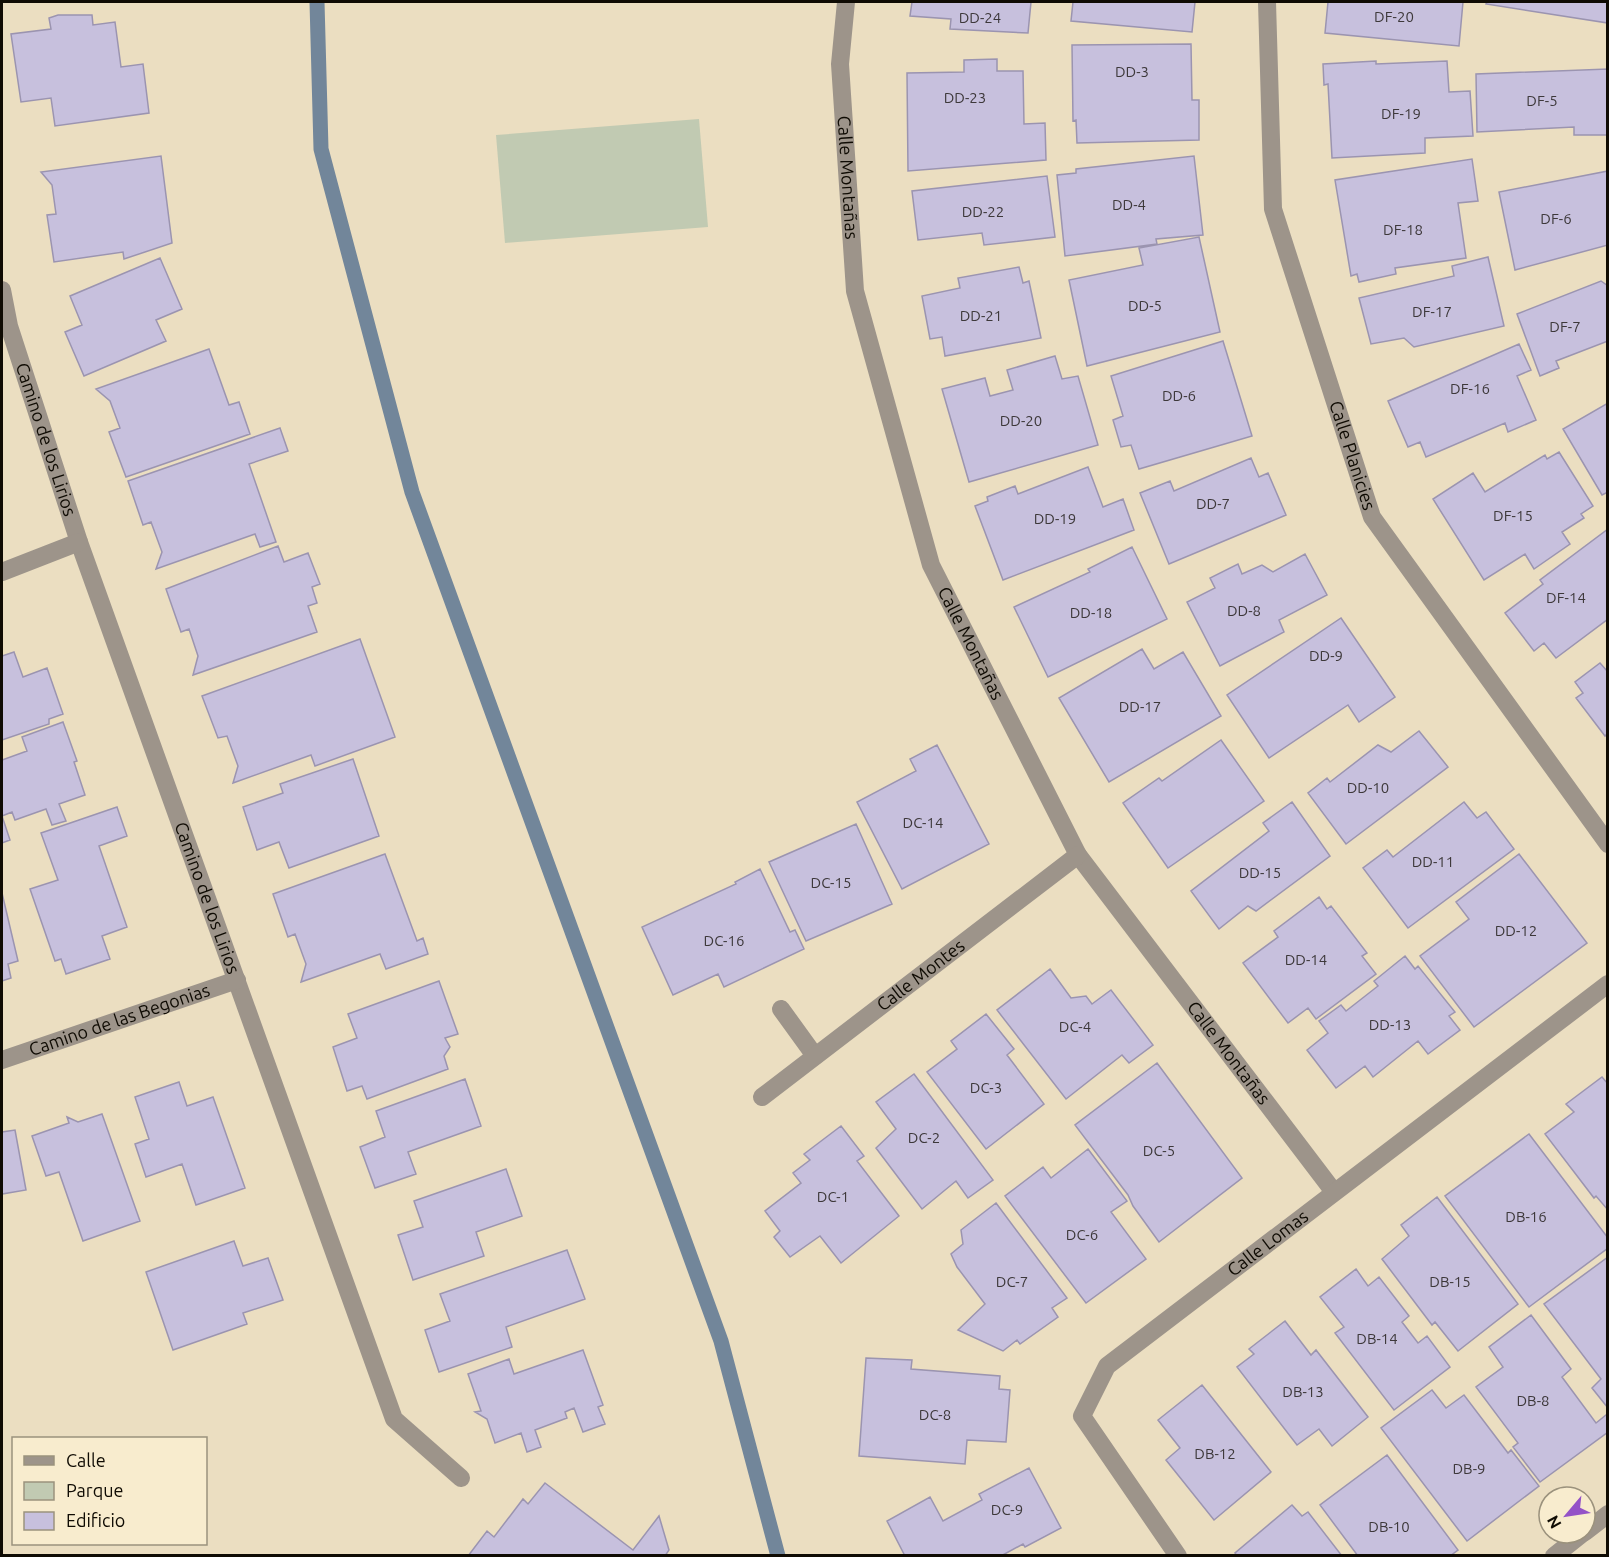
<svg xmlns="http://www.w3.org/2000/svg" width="1609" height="1557" font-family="Ubuntu,sans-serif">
  <rect width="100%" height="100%" fill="#ebdec1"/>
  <path fill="#c1cab2" d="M699 119 708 227 505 243 496 135Z"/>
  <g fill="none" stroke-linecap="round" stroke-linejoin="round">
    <path stroke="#72869a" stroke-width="15" d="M317 2 321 149 412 492 721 1341 778 1556"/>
  </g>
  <path fill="#c7c0dd" stroke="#9b94b0" stroke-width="1.5" d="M912 2H1031L1028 33 950 29 951 19 910 16Z
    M1073 2H1195L1192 32 1071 21Z
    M1328 2H1463L1459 46 1325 33Z
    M1487 2H1608V23L1486 4Z
    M58 15H92L93 25 115 22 121 67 143 64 149 113 55 126 51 98 21 102 11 34 51 29 49 18Z
    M1191 44 1192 100H1199V140L1077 143 1076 120 1073 121 1072 45Z
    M997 59V71H1023L1024 124 1045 123 1046 160 908 171 907 73 964 72V60Z
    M1376 61V64L1447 61 1449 92 1470 91 1473 136 1425 138V153L1332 158 1328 84 1324 85 1323 64Z
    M1608 69V135H1574V127L1477 132 1476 74Z
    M161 156 172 243 124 259 123 252 54 262 47 215 56 214 52 185 41 172Z
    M1194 156 1203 235 1156 239 1157 244 1065 256 1057 175 1076 173V169Z
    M1472 159 1478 201 1458 203 1466 258 1395 268 1396 274 1359 282 1357 274 1351 276 1335 180Z
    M1608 171V245L1515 270 1499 192Z
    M1047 176 1055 237 984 245 982 233 918 240 912 191Z
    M1199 237 1220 332 1087 366 1069 280 1143 265 1139 248Z
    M1488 257 1504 326 1414 347 1404 338 1371 344 1359 298 1454 276 1452 266Z
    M160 258 182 309 156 320 166 341 84 376 65 332 82 325 70 296Z
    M1019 267 1023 283 1029 281 1041 338 945 356 942 337 930 339 922 296 960 288 958 278Z
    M1601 281 1608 286V341L1556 361 1559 368 1540 376 1517 314Z
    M1223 341 1252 436 1139 469 1131 445 1121 447 1113 420 1123 416 1111 376Z
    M1519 344 1531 370 1517 376 1536 420 1508 432 1505 423 1426 457 1420 442 1408 447 1388 401Z
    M209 349 229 405 239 402 250 434 126 477 109 432 120 428 110 401 96 389Z
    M1055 356 1062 379 1078 376 1098 445 969 482 942 389 985 378 990 396 1013 390 1007 370Z
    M1608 403V492L1602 495 1563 429Z
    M280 428 288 451 249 464 276 542 260 547 255 534 156 569 162 552 151 522 143 525 128 481Z
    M1559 452 1593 506 1581 514 1584 518 1562 532 1570 544 1534 569 1525 554 1484 580 1433 499 1473 473 1485 492 1545 455 1547 459Z
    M1251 458 1259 477 1268 473 1286 515 1169 564 1140 493 1170 481 1174 491Z
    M1088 467 1103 507 1123 499 1134 530 1003 580 975 506 988 501 987 497 1015 486 1018 494Z
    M1608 529V619L1556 658 1544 643 1534 651 1505 613 1543 584 1540 580Z
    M278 546 284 562 308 553 320 584 312 587 317 603 308 606 317 632 193 675 198 656 189 629 181 632 166 589Z
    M1132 547 1167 619 1048 677 1014 607 1090 572 1088 569Z
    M1305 554 1327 595 1279 620 1284 632 1220 666 1187 602 1215 588 1210 578 1238 564 1242 574 1262 565 1273 572Z
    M1341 618 1395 697 1359 722 1348 705 1269 758 1227 695Z
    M360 639 395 737 315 766 311 755 233 783 238 766 227 736 218 738 202 696Z
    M1142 649 1154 669 1183 652 1221 716 1109 782 1059 698Z
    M14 652 23 677 47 668 63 714 49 719V724L2 740V656Z
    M1600 663 1608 672V733L1605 736 1576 698 1583 693 1575 682Z
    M63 722 77 761 74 762 85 795 59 804 66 821 52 825 46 809 15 820 12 812 2 816 10 840 2 843V760L27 751 22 737Z
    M1419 731 1448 767 1346 844 1308 793 1327 778 1330 782 1378 745 1391 752Z
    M1221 740 1264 801 1168 868 1123 803 1159 778 1162 781Z
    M937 745 989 844 902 889 857 802 916 771 910 759Z
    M353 759 379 836 289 868 279 842 257 850 243 807 283 793 280 784Z
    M1292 802 1330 856 1256 911 1248 906 1219 929 1191 891 1269 831 1263 823Z
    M1464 802 1477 818 1486 812 1514 849 1408 928 1363 868 1387 850 1393 857Z
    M117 807 127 836 99 846 127 927 102 936 110 959 66 974 61 959 55 961 30 889 58 880 41 833Z
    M856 824 892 904 806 941 769 862Z
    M385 854 417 941 423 938 428 954 386 969 380 954 301 982 306 964 295 934 288 937 273 894Z
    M1519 854 1587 943 1474 1027 1420 956 1469 919 1456 902Z
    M760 869 790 932 795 930 804 949 724 987 718 974 673 995 642 927 736 884 735 882Z
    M2 893 18 961 8 964 11 978 2 981Z
    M1319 897 1327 909 1331 906 1367 953 1362 956 1376 974 1316 1019 1308 1008 1288 1023 1243 963 1278 937 1274 931Z
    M1405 956 1415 969 1418 966 1455 1012 1449 1016 1460 1030 1428 1054 1418 1041 1373 1077 1365 1066 1336 1088 1307 1050 1328 1033 1319 1021 1341 1005 1346 1011 1378 986 1374 981Z
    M1050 969 1071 998 1086 996 1092 1004 1111 990 1153 1045 1129 1063 1122 1055 1066 1099 997 1010Z
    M439 981 458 1034 445 1038 450 1047 444 1056 448 1069 367 1099 362 1086 347 1091 333 1047 357 1038 348 1014Z
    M986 1014 1014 1049 1007 1055 1044 1104 986 1149 927 1072 957 1049 951 1041Z
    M1157 1063 1242 1178 1159 1242 1133 1206 1128 1195 1075 1125Z
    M914 1074 993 1180 968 1198 956 1181 922 1209 876 1148 896 1129 876 1102Z
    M1602 1077 1608 1084V1210L1596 1196 1594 1198 1545 1134 1574 1112 1566 1104Z
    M465 1079 481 1126 408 1152 416 1174 375 1188 360 1147 385 1137 376 1111Z
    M179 1082 187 1106 213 1097 245 1188 196 1205 182 1164 146 1177 135 1144 149 1139 135 1097Z
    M102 1114 140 1221 83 1241 59 1172 46 1176 32 1136 69 1123 67 1117 78 1122Z
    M841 1126 864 1156 857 1161 899 1216 841 1263 820 1236 790 1257 774 1237 780 1231 765 1211 801 1183 793 1173 810 1160 804 1154Z
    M15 1130 26 1190 2 1194V1132Z
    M1529 1134 1608 1238V1248L1529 1307 1445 1196Z
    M1088 1149 1127 1201 1111 1212 1146 1259 1086 1303 1005 1196 1043 1167 1051 1178Z
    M506 1169 522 1216 476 1232 484 1256 413 1280 398 1235 423 1227 414 1201Z
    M1437 1197 1518 1304 1458 1351 1435 1322 1432 1325 1382 1259 1409 1236 1401 1225Z
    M996 1203 1067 1298 1052 1308 1058 1317 1020 1344 1017 1340 1003 1351 958 1330 985 1304 957 1267 951 1254 963 1244 961 1230Z
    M234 1241 243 1266 268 1258 283 1300 243 1313 247 1324 173 1350 146 1272Z
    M567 1250 585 1299 506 1327 512 1347 439 1372 425 1330 450 1321 440 1294Z
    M1608 1257V1408L1592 1388 1601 1379 1544 1304Z
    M1356 1269 1368 1286 1379 1277 1409 1316 1402 1322 1418 1343 1427 1336 1450 1367 1394 1410 1335 1333 1344 1327 1320 1297Z
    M1531 1315 1571 1369 1562 1377 1596 1423 1606 1415 1608 1417V1432L1540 1482 1513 1447 1518 1443 1476 1387 1503 1367 1489 1347Z
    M1285 1321 1311 1355 1316 1350 1368 1417 1332 1446 1319 1429 1297 1445 1237 1367 1254 1354 1249 1349Z
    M583 1350 603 1405 598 1407 605 1424 583 1432 574 1408 565 1412 567 1418 535 1430 541 1447 527 1452 521 1433 495 1443 487 1419 475 1412 481 1411 468 1374 509 1359 514 1374Z
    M866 1358 912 1360 911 1369 1000 1376 999 1389 1010 1390 1006 1442 967 1440 965 1464 859 1456Z
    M1202 1385 1271 1472 1214 1520 1166 1460 1180 1448 1158 1420Z
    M1432 1390 1446 1408 1464 1395 1508 1453 1511 1450 1539 1486 1467 1541 1381 1428Z
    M1387 1455 1458 1550 1450 1556H1358L1320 1505Z
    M1029 1468 1061 1528 1025 1547 1023 1544 1001 1556H905L887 1521 930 1497 943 1521 982 1500 979 1494Z
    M545 1483 633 1550 659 1516 669 1550 665 1556H468L487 1531 494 1537 523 1499 528 1504Z
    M1292 1505 1302 1516 1308 1512 1342 1556H1237L1235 1553Z"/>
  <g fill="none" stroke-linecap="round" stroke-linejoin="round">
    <g stroke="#9d948a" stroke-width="18">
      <path id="s1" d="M846 2 840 64 855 291 931 565 1078 855 1334 1192"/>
      <path id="s2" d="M1267 2 1273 209 1372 517 1608 844"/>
      <path id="s3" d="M2 290 9 326 79 542 394 1419 461 1478"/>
      <path d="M2 572 79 542"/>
      <path d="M781 1009 815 1056"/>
      <path id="s4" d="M2 1060 237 980"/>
      <path id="s5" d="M762 1097 1078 855"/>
      <path d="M1585 1532 1608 1514"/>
      <path id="s6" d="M1178 1556 1082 1416 1107 1366 1608 984"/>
      <path d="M1554 1556 1583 1533"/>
    </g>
  </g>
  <g text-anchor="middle" stroke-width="4.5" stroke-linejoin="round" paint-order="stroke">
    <g font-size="15" fill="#3d383a">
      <text x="1394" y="22">DF-20</text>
      <text x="980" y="23">DD-24</text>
      <text x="1132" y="77">DD-3</text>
      <text x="965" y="103">DD-23</text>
      <text x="1542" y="106">DF-5</text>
      <text x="1401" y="119">DF-19</text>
      <text x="1129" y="210">DD-4</text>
      <text x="983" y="217">DD-22</text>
      <text x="1556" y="224">DF-6</text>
      <text x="1403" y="235">DF-18</text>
      <text x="1145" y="311">DD-5</text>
      <text x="1432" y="317">DF-17</text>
      <text x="981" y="321">DD-21</text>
      <text x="1565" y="332">DF-7</text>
      <text x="1470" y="394">DF-16</text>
      <text x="1179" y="401">DD-6</text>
      <text x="1021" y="426">DD-20</text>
      <text x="1213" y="509">DD-7</text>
      <text x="1513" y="521">DF-15</text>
      <text x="1055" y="524">DD-19</text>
      <text x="1566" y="603">DF-14</text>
      <text x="1244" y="616">DD-8</text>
      <text x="1091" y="618">DD-18</text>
      <text x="1326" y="661">DD-9</text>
      <text x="1140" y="712">DD-17</text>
      <text x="1368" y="793">DD-10</text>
      <text x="923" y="828">DC-14</text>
      <text x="1433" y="867">DD-11</text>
      <text x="1260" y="878">DD-15</text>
      <text x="831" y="888">DC-15</text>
      <text x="1516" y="936">DD-12</text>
      <text x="724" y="946">DC-16</text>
      <text x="1306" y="965">DD-14</text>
      <text x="1390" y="1030">DD-13</text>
      <text x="1075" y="1032">DC-4</text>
      <text x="986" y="1093">DC-3</text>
      <text x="924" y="1143">DC-2</text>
      <text x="1159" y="1156">DC-5</text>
      <text x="833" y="1202">DC-1</text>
      <text x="1526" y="1222">DB-16</text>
      <text x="1082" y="1240">DC-6</text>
      <text x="1012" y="1287">DC-7</text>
      <text x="1450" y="1287">DB-15</text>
      <text x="1377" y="1344">DB-14</text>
      <text x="1303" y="1397">DB-13</text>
      <text x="1533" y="1406">DB-8</text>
      <text x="935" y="1420">DC-8</text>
      <text x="1215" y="1459">DB-12</text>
      <text x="1469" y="1474">DB-9</text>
      <text x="1007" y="1515">DC-9</text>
      <text x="1389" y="1532">DB-10</text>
    </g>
    <g font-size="18" fill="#0f0b03" stroke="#f8ecce">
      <text dy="6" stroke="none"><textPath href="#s1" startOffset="176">Calle Montañas</textPath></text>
      <text dy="6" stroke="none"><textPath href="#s3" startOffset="156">Camino de los Lirios</textPath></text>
      <text dy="6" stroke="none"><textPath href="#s2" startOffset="466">Calle Planicies</textPath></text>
      <text dy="6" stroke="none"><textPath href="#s1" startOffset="662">Calle Montañas</textPath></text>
      <text dy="6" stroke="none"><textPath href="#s3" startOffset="642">Camino de los Lirios</textPath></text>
      <text dy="6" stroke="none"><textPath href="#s5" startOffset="200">Calle Montes</textPath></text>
      <text dy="6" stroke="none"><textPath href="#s4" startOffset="124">Camino de las Begonias</textPath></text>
      <text dy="6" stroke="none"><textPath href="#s1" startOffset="1148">Calle Montañas</textPath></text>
      <text dy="6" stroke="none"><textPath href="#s6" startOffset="428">Calle Lomas</textPath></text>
    </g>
  </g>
  <rect width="1609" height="1557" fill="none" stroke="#0f0b03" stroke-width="6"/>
  <rect x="12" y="1437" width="195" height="108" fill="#f8ecce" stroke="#9b927d" stroke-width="1.5"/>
  <rect x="24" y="1456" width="30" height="9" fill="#9d948a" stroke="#9b927d" stroke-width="1.5"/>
  <text x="66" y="1467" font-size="18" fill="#0f0b03">Calle</text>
  <rect x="24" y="1482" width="30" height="18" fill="#c1cab2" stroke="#9b927d" stroke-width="1.5"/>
  <text x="66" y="1497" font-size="18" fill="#0f0b03">Parque</text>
  <rect x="24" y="1512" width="30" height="18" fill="#c7c0dd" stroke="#9b927d" stroke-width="1.5"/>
  <text x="66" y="1527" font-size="18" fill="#0f0b03">Edificio</text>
  <g transform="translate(1567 1515) rotate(241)"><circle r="28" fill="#f8ecce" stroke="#9b927d" stroke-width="1.5"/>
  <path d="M0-4.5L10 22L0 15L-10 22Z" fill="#9452c7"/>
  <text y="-9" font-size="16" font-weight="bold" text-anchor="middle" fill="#0f0b03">N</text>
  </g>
</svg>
